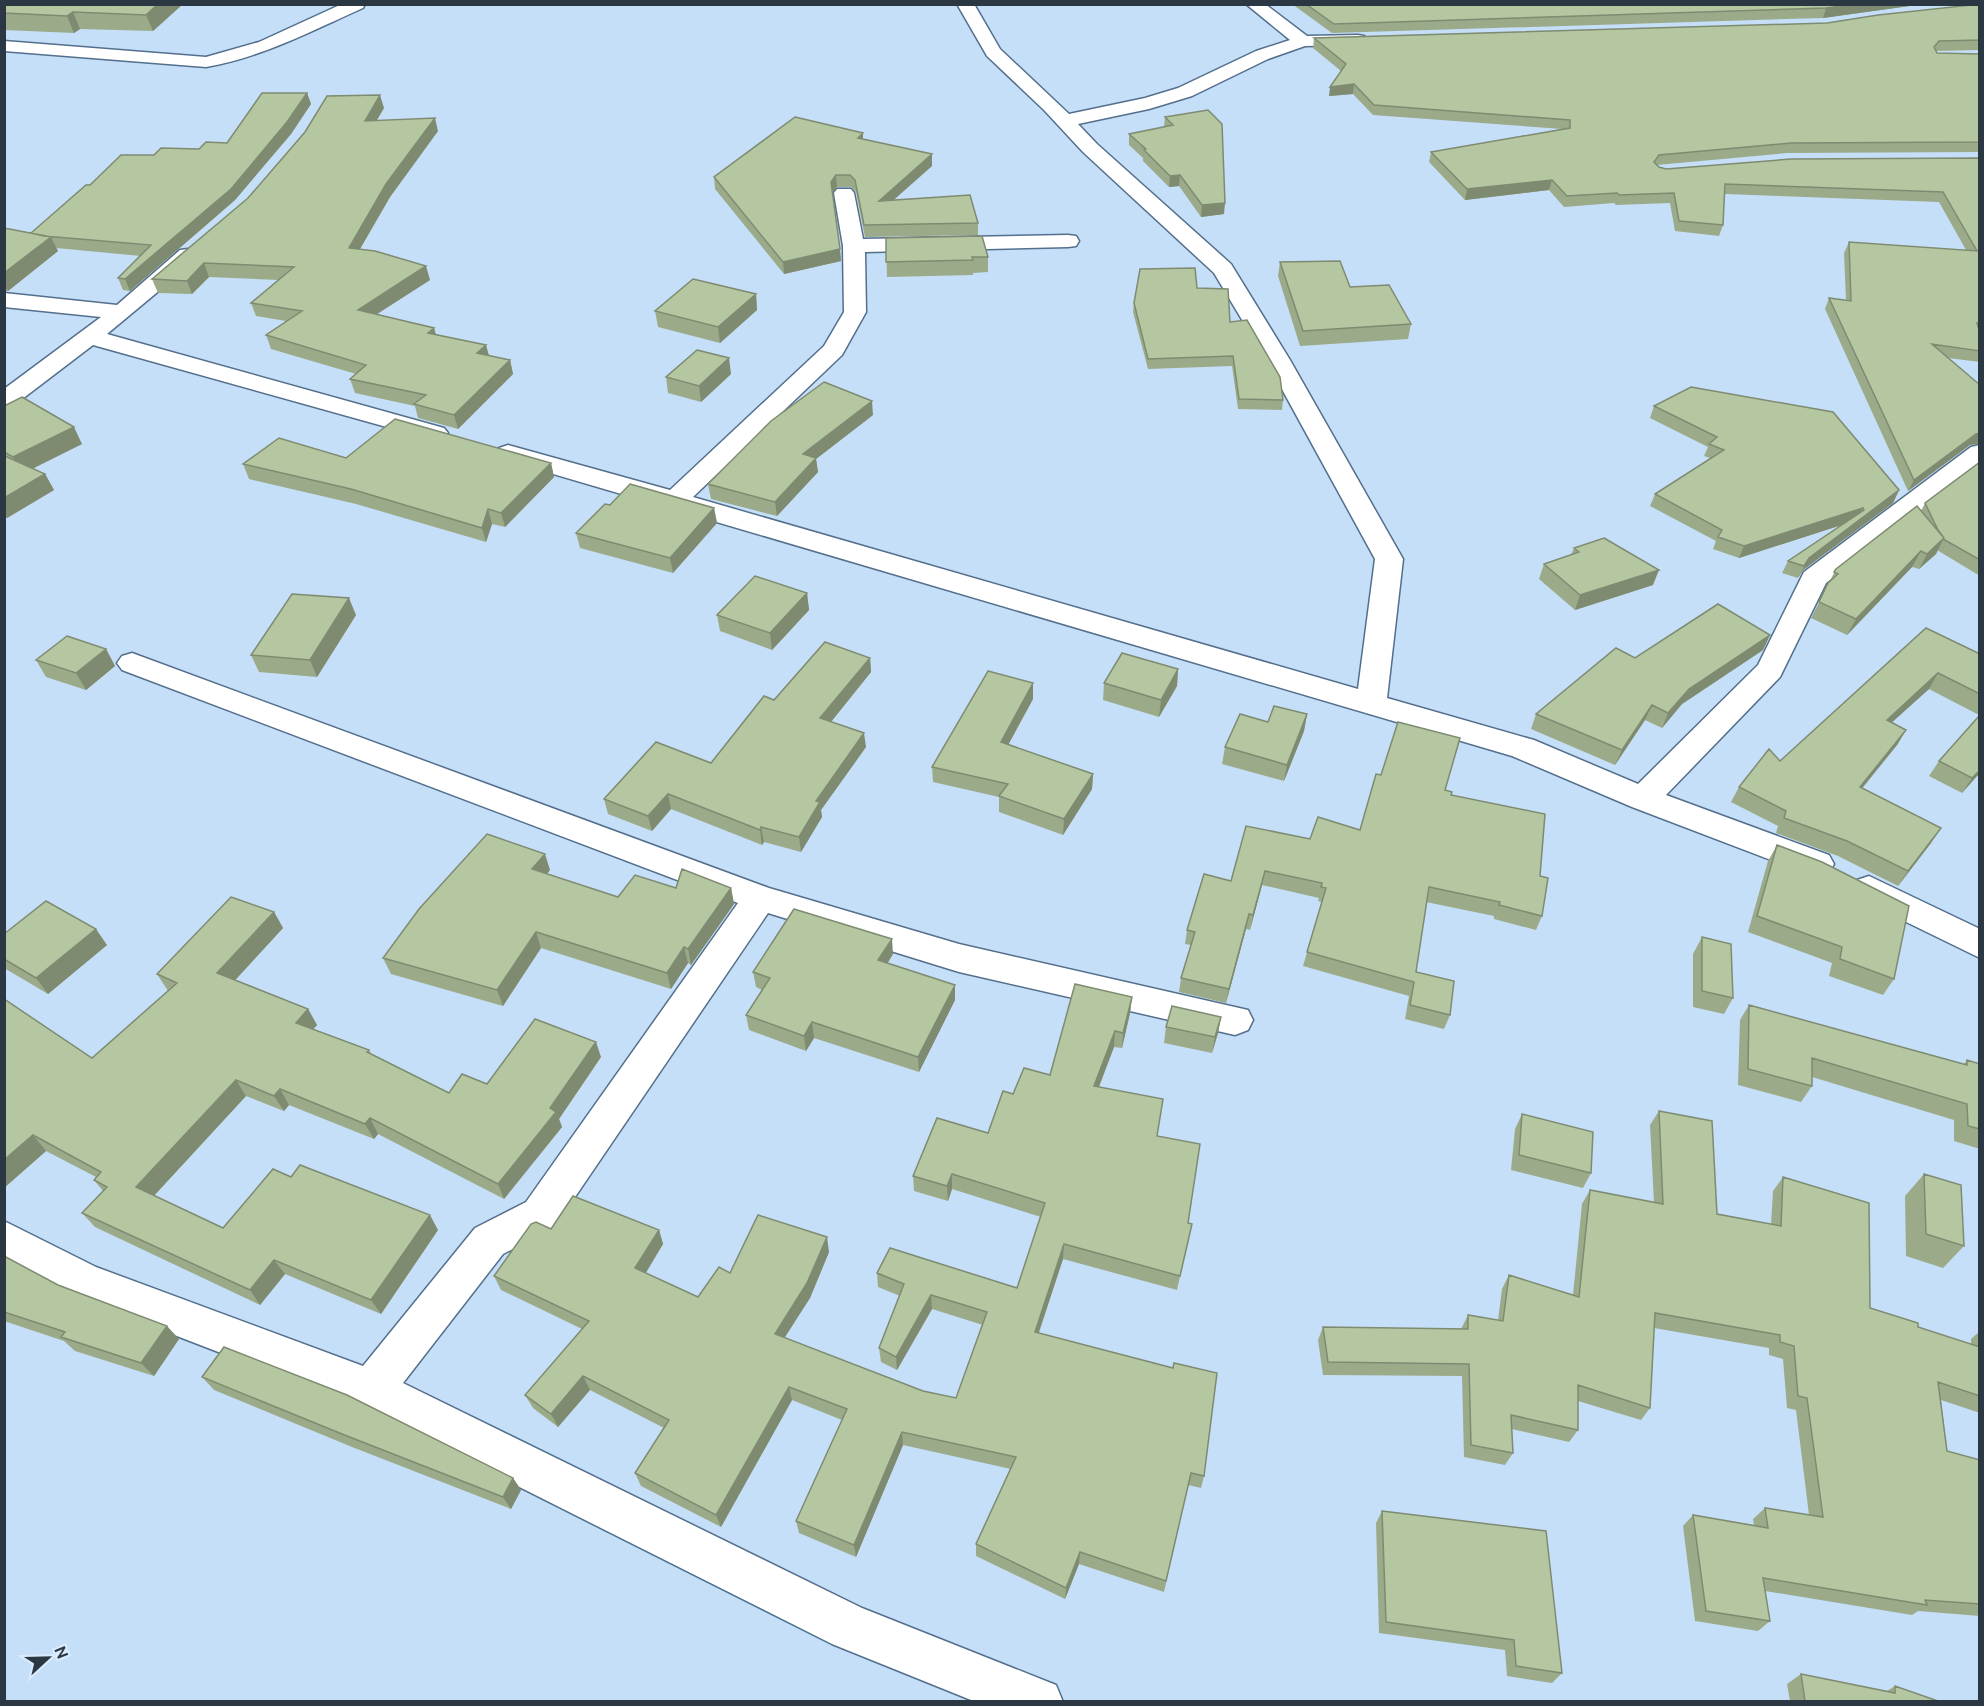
<svg xmlns="http://www.w3.org/2000/svg" width="1984" height="1706" font-family="Ubuntu,sans-serif">
  <rect width="100%" height="100%" fill="#c6dff8"/>
  <g fill="none" stroke-linecap="round" stroke-linejoin="round">
    <g stroke="#536f8c" stroke-width="3">
      <path id="street" d="M342 4H365L363 8C311 31 263 57 206 67L4 51V41L206 57 259 42Z
        M957 4H974L1000 49 1069 114 1145 98 1178 88 1256 51 1290 40 1246 4H1265L1307 36 1358 35 1364 36 1367 40 1364 44 1358 45 1305 46 1268 59 1192 96 1149 109 1078 124 1097 144 1231 264 1290 360 1403 559 1387 698 1534 740 1638 784 1758 665 1804 572 1971 447 1980 445V465L1826 583 1780 677 1666 795 1829 855 1834 864 1829 873 1817 876 1805 873 1632 807 1512 756 499 458 495 453 499 448 508 445 670 490 824 346 844 312 843 246 834 193 837 189H851L854 193 863 239 1068 235 1076 236 1079 241 1076 246 1068 247 865 252 866 312 842 355 693 497 1358 689 1375 559 1266 360 1214 273 1083 152 1044 110 987 56Z
        M188 249 196 250 199 255 196 260 107 334 444 428 448 433 444 438 435 441 426 438 93 345 13 406 4 408V389L101 317 4 307V293L117 305 180 250Z
        M132 653 769 888 959 944 1248 1010 1253 1020 1248 1030 1235 1035 959 972 768 913 554 1228 503 1254 403 1383 862 1608 1056 1685 1063 1702H976L832 1644 358 1406 68 1294 4 1260V1221L96 1267 363 1366 475 1228 526 1202 738 903 122 670 117 663 122 656Z
        M1869 876 1980 929V958L1857 898 1852 889 1857 880Z"/>
    </g>
    <use href="#street" fill="#fff" fill-rule="evenodd"/>
  </g>
  <path fill="#9bab8a" d="M4 4H183L153 31 80 29 74 33 4 30Z
    M1292 4H1924L1823 18 1332 33Z
    M1980 4V50L1936 51 1937 53 1980 54V152L1787 153 1657 165 1659 167 1666 169 1980 158V362L1948 358 1970 445 1908 491 1825 309 1829 298 1846 300 1844 253 1849 242 1966 250 1939 202 1724 194 1723 225 1719 236 1675 231 1670 203 1616 205 1614 203 1564 207 1549 190 1465 200 1429 162 1431 152 1562 129 1373 115 1353 94 1329 96 1341 71 1313 48 1314 38 1827 23Z
    M307 93 311 104 291 134 235 200 130 291 123 290 118 278 141 256 56 248 58 251 8 291H4V228L31 233 90 185 154 155 199 149 227 143Z
    M384 108 377 120 438 131 390 197 360 249 430 280 377 314 434 328 436 335 486 345 488 356 510 360 513 374 458 429 418 418 415 406 355 393 350 379 356 374 271 349 266 335 286 321 256 316 251 303 279 280 209 277 192 294 158 293 152 279Z
    M1208 110 1224 214 1201 217 1179 186 1169 187 1143 161V158L1129 145V134L1164 127 1165 117Z
    M863 133V139L932 154V166L893 200 978 223V235L865 237 856 192 851 187H837L832 193 841 261 784 274 715 189 714 177Z
    M886 238 988 257V272L973 273V275L887 277Z
    M1280 262 1350 287 1411 324 1408 339 1300 346 1278 276Z
    M1197 288 1230 322 1283 400 1282 410 1238 409 1232 366 1148 369 1133 312 1134 303Z
    M756 294 757 310 720 343 658 327 655 311Z
    M731 374 701 402 668 393 666 377Z
    M4 406 82 444 33 468 45 474 54 490 7 518 4 517Z
    M1654 406 1899 490 1893 503 1803 570 1798 578 1782 573 1788 561 1842 525 1739 558 1713 549 1716 541 1650 506 1655 494 1710 458 1704 456 1708 447 1650 418Z
    M873 415 816 459 818 472 777 516 711 499 708 484Z
    M346 458 551 463 554 477 505 527 492 524 486 542 356 504 249 479 243 464Z
    M1980 462V576L1937 550 1936 554 1919 569 1912 567 1847 635 1811 618 1836 569 1921 511 1925 503Z
    M610 505 714 508 717 523 673 573 580 548 576 533Z
    M1574 548 1653 585 1575 610 1539 579 1544 564 1571 555Z
    M807 593 809 610 772 650 720 631 717 615Z
    M356 615 317 677 259 672 251 655Z
    M1926 628 1980 654V777L1977 776 1962 793 1929 776 1939 761 1979 715 1929 689 1892 722 1906 730 1897 745 1862 788 1931 843 1898 886 1838 856 1776 833 1778 826 1731 802 1739 787 1780 761Z
    M1770 635 1763 650 1682 704 1662 728 1645 720 1615 765 1531 729 1536 714 1635 658Z
    M106 649 115 666 86 690 46 677 36 660Z
    M870 658 871 672 831 722 866 747 821 810 822 817 801 852 764 842 762 845 671 809 652 831 608 814 604 799 711 763 774 700Z
    M1178 669 1177 686 1159 717 1103 700 1104 683Z
    M1033 683V699L1008 745 1093 774 1092 789 1063 835 999 812V797L933 782 932 767Z
    M1307 714 1304 731 1284 781 1222 764 1225 747 1268 722Z
    M1445 790 1451 795 1540 876 1542 916 1536 930 1494 919V916L1426 902 1416 972 1450 1015 1444 1029 1405 1019 1409 996 1303 966 1322 902 1318 901 1319 898 1262 885 1250 930 1246 929 1226 1003 1179 992 1181 978 1191 945 1185 944 1187 930 1231 881 1310 839 1360 830Z
    M1777 845 1894 979 1883 995 1829 976 1832 963 1748 932 1768 861Z
    M550 870 547 874 618 897 676 888H731L734 904 691 965 688 963 671 989 541 948 503 1006 391 974 383 958Z
    M274 912 283 928 235 980 308 1009 317 1025 313 1029 369 1050 372 1055 449 1093 601 1057 559 1119 562 1127 504 1199 378 1134 374 1139 289 1105 284 1111 246 1096 154 1196 223 1228 291 1177 438 1230 381 1314 285 1274 260 1305 95 1227 82 1213 103 1191 94 1180 96 1177 46 1151 4 1188V999L92 1058 168 991 157 974Z
    M4 934 107 945 48 994 4 968Z
    M1702 937 1733 998 1724 1014 1693 1007V954Z
    M893 954 887 963 955 985V1000L919 1072 814 1038 806 1051 749 1030 746 1015 762 990 756 987 753 972Z
    M1132 997 1130 1013 1122 1048 1114 1047 1099 1087 1157 1136 1188 1223 1192 1224 1177 1290 1063 1259 1039 1333 1204 1476 1201 1488 1188 1485 1164 1592 1079 1564 1065 1599 976 1556V1544L1011 1469 903 1445 856 1557 799 1533 796 1521 842 1420 792 1400 721 1527 641 1486 635 1473 664 1428 590 1390 558 1427 533 1408 525 1395 582 1329 501 1290 494 1276 551 1229 659 1230 663 1244 646 1273 698 1297 730 1273 829 1252 810 1298 784 1338 923 1391 956 1398 983 1325 932 1309 897 1370 881 1362 879 1348 900 1296 878 1287 877 1273 1017 1288 1041 1217 952 1189 948 1201 914 1191 913 1176 988 1133 1013 1094 1050 1075Z
    M1749 1005 1964 1064 1967 1060 1980 1064V1149L1954 1141V1120L1812 1077V1086L1801 1102 1738 1085 1740 1020Z
    M1221 1017 1218 1033 1212 1053 1164 1043 1166 1027Z
    M1659 1111 1717 1214 1771 1225 1773 1191 1783 1177 1870 1308 1918 1327 1971 1345V1339L1980 1331V1413L1941 1400 1947 1451 1980 1460V1616L1918 1611 1912 1615 1765 1591 1770 1621 1758 1631 1695 1621 1683 1526 1693 1515 1754 1525 1753 1519 1765 1508 1809 1515 1796 1410 1787 1408 1783 1359 1769 1355V1348L1654 1328 1650 1408 1641 1420 1578 1401V1430L1569 1442 1512 1429 1513 1453 1505 1465 1464 1457 1462 1376 1323 1375 1318 1340 1323 1327 1461 1329 1468 1315 1498 1320 1502 1289 1509 1275 1573 1295 1582 1204 1590 1190 1654 1203 1650 1125Z
    M1522 1114 1591 1173 1583 1188 1511 1170 1515 1129Z
    M1924 1174 1964 1246 1943 1268 1906 1256 1905 1196Z
    M4 1256 58 1285 179 1339 154 1376 75 1351 64 1341 4 1321Z
    M202 1377 513 1478 521 1490 511 1509 352 1447 214 1390Z
    M1382 1511 1562 1673 1552 1683 1507 1676 1505 1650 1379 1633 1376 1523Z
    M1801 1674 1887 1691 1895 1686 1938 1701H1790L1787 1684Z"/>
  <path fill="#7e8b71" d="M158 4H183L153 31 146 15Z
    M1857 4H1924L1823 18 1826 8Z
    M73 12 80 29 74 33 67 16Z
    M1354 84 1353 94 1329 96 1330 87Z
    M307 93 311 104 291 134 235 200 130 291 125 279Z
    M380 95 384 108 369 133 365 121Z
    M435 118 438 131 390 197 353 261 349 248 386 184Z
    M863 133V144L858 138Z
    M932 154V166L879 213V201Z
    M836 175 837 187 832 193 831 182Z
    M1180 175 1179 186 1169 187 1170 176Z
    M1552 180 1549 190 1465 200 1467 189Z
    M1225 203 1224 214 1201 217 1202 205Z
    M51 237 58 251 8 291 4 285V273Z
    M840 249 841 261 784 274 783 262Z
    M204 263 209 277 192 294 187 281Z
    M426 266 430 280 363 323 358 310Z
    M756 294 757 310 720 343 718 327Z
    M434 328 438 342 428 333Z
    M486 345 490 359 477 353Z
    M729 358 731 374 701 402 699 386Z
    M510 360 513 374 458 429 454 415Z
    M872 401 873 415 816 459 818 472 777 516 775 502 803 454Z
    M74 427 82 444 22 474 13 457Z
    M1980 433V444L1970 445 1908 491 1914 480 1976 434Z
    M551 463 554 477 505 527 501 513Z
    M45 474 54 490 7 518 4 514V498Z
    M1899 490 1893 503 1803 570 1798 578 1809 558Z
    M714 508 717 523 673 573 670 558Z
    M1863 508 1857 520 1739 558 1744 546Z
    M488 509 492 524 486 542 482 528Z
    M1944 538 1936 554 1919 569 1927 554Z
    M1921 551 1912 567 1847 635 1856 619Z
    M1659 570 1653 585 1575 610 1580 595Z
    M807 593 809 610 772 650 770 633Z
    M349 598 356 615 317 677 310 660Z
    M1770 635 1763 650 1682 704 1662 728 1668 713 1689 689Z
    M106 649 115 666 86 690 76 673Z
    M870 658 871 672 822 733 820 718Z
    M1178 669 1177 686 1159 717 1161 700Z
    M1938 673 1929 689 1878 735 1887 720Z
    M1033 683V699L1001 758V742Z
    M1652 705 1645 720 1615 765 1622 750Z
    M1307 714 1304 731 1284 781 1287 765Z
    M1906 730 1897 745 1851 802 1860 787Z
    M864 733 866 747 821 810 822 817 801 852 799 837 816 801Z
    M1980 770V773L1977 776 1962 793 1972 778Z
    M1093 774 1092 789 1063 835 1064 819Z
    M668 794 671 809 652 831 648 816Z
    M761 827 764 842 762 845 760 830Z
    M1941 828 1931 843 1898 886 1908 871Z
    M545 854 550 870 537 886 532 869Z
    M1265 871 1262 885 1250 930 1253 915Z
    M731 888 734 904 691 965 688 949Z
    M274 912 283 928 227 989 217 973Z
    M1249 914 1246 929 1226 1003 1229 989Z
    M96 929 107 945 48 994 36 978Z
    M536 932 541 948 503 1006 497 990Z
    M892 939 893 954 880 976 878 960Z
    M684 947 688 963 671 989 667 973Z
    M955 985V1000L919 1072 918 1057Z
    M1132 997 1130 1013 1122 1048 1123 1033Z
    M308 1009 317 1025 305 1039 296 1023Z
    M1221 1017 1218 1033 1212 1053 1215 1037Z
    M812 1022 814 1038 806 1051 804 1036Z
    M1115 1031 1114 1047 1093 1102 1094 1086Z
    M596 1042 601 1057 559 1119 562 1127 504 1199 498 1184Z
    M236 1080 246 1096 148 1202 136 1187Z
    M280 1089 289 1105 284 1111 274 1096Z
    M370 1118 378 1134 374 1139 365 1124Z
    M33 1135 46 1151 4 1188V1160Z
    M952 1174V1189L948 1201 947 1186Z
    M430 1215 438 1230 381 1314 371 1300Z
    M659 1230 663 1244 640 1282 635 1268Z
    M827 1237 829 1252 810 1298 778 1348 775 1334Z
    M1064 1244 1063 1259 1034 1346 1035 1332Z
    M274 1260 285 1274 260 1305 250 1290Z
    M931 1295 932 1309 897 1370 896 1357Z
    M167 1326 179 1339 154 1376 141 1363Z
    M583 1376 590 1390 558 1427 551 1414Z
    M789 1387 792 1400 721 1527 716 1515Z
    M902 1432 903 1445 856 1557 854 1545Z
    M513 1478 521 1490 511 1509 503 1497Z
    M1080 1552 1079 1564 1065 1599 1066 1588Z"/>
  <path fill="#b4c7a1" stroke="#7e8b71" stroke-width="1.5" d="M4 4H158L146 15 73 12 67 16 4 13Z
    M1306 4H1857L1826 8 1334 24Z
    M1980 4V40L1939 41 1934 47 1937 53 1980 54V142L1791 143 1659 155 1654 162 1659 167 1666 169 1791 159 1980 158V323H1977L1980 333V351L1932 344 1980 385V433L1976 434 1914 480 1829 298 1851 301 1849 242 1977 251 1943 192 1725 184 1723 225 1679 221 1674 193 1619 195 1617 193 1567 196 1552 180 1467 189 1431 152 1570 128V120L1374 105 1354 84 1330 87 1346 64 1314 38 1827 23 1878 15Z
    M262 93H307L287 122 231 189 125 279 118 278 151 245 44 236 31 233 86 185H90L121 155H154L161 148 199 149 206 142 227 143Z
    M380 95 365 121 435 118 386 184 349 248 375 251 426 266 358 310 434 328 428 333 486 345 477 353 510 360 454 415 414 404 426 395 350 379 366 365 266 335 302 311 251 303 294 267 204 263 187 281 152 279 248 198 305 132 327 96Z
    M1208 110 1222 124 1225 203 1202 205 1180 175 1170 176 1144 150 1146 149 1129 134 1173 125 1165 117Z
    M795 117 863 133 858 138 932 154 879 201 970 195 978 223 864 225 855 180 850 175H836L831 182 840 249 783 262 714 177Z
    M4 228 51 237 4 273Z
    M982 236 988 257H972L973 260 886 262V238Z
    M1340 261 1350 287 1389 285 1411 324 1303 331 1280 262Z
    M1195 268 1197 288 1228 289 1230 322 1247 320 1280 377 1283 400 1239 399 1233 356 1148 359 1134 303 1140 269Z
    M693 279 756 294 718 327 655 311Z
    M697 350 729 358 699 386 666 377Z
    M824 382 872 401 803 454 816 458 775 502 708 484 771 421Z
    M1691 387 1833 412 1899 490 1809 558 1804 566 1788 561 1864 510 1863 508 1744 546 1718 537 1722 530 1655 494 1724 450 1709 444 1717 437 1654 406Z
    M22 397 74 427 13 457 4 452V406Z
    M395 419 551 463 501 513 488 509 482 528 351 489 243 464 279 438 346 458Z
    M4 456H5L45 474 4 498Z
    M1980 462V560L1943 539 1944 538 1938 530 1925 503Z
    M630 484 714 508 670 558 576 533 605 504 610 505Z
    M1917 506 1944 538 1927 554 1921 551 1856 619 1819 602 1828 583 1838 574 1834 572 1836 569Z
    M1604 538 1659 570 1580 595 1544 564 1579 552 1574 548Z
    M755 576 807 593 770 633 717 615Z
    M292 594 349 598 310 660 251 655Z
    M1718 604 1770 635 1689 689 1668 713 1652 705 1622 750 1536 714 1616 648 1635 658Z
    M1926 628 1980 654V694L1938 673 1887 720 1906 730 1860 787 1941 828 1908 871 1847 841 1784 818 1786 811 1739 787 1769 749 1780 761Z
    M67 636 106 649 76 673 36 660Z
    M825 642 870 658 820 718 864 733 816 801 820 802 799 837 761 827 760 830 668 794 648 816 604 799 656 742 711 763 764 696 774 700Z
    M1122 653 1178 669 1161 700 1104 683Z
    M988 671 1033 683 1001 742 1093 774 1064 819 999 796 1008 784 932 767Z
    M1274 706 1307 714 1287 765 1225 747 1240 714 1268 722Z
    M1980 715V770L1972 778 1939 761Z
    M1398 722 1460 738 1445 790 1452 792 1451 795 1545 814 1540 876 1548 878 1542 916 1499 905 1500 902 1429 887 1416 972 1454 981 1450 1015 1410 1005 1414 982 1307 952 1326 888 1321 887 1322 883 1265 871 1253 915 1249 914 1229 989 1181 978 1195 932 1187 930 1204 874 1231 881 1246 826 1310 839 1318 817 1360 830 1376 774 1381 775Z
    M487 834 545 854 532 869 618 897 635 875 676 888 682 869 731 888 688 949 684 947 667 973 536 932 497 990 383 958 419 909Z
    M1777 845 1822 862 1909 906 1894 979 1840 959 1842 947 1757 916Z
    M231 897 274 912 217 973 308 1009 296 1023 369 1050 367 1052 449 1093 462 1074 487 1084 535 1019 596 1042 550 1108 556 1112 498 1184 370 1118 365 1124 280 1089 274 1096 236 1080 136 1187 223 1228 273 1169 291 1177 300 1165 430 1215 371 1300 274 1260 250 1290 82 1213 107 1187 94 1180 101 1172 33 1135 4 1160V999L92 1058 177 983 157 974Z
    M46 901 96 929 36 978 4 959V934Z
    M794 909 892 939 878 960 955 985 918 1057 812 1022 804 1036 746 1015 770 978 753 972Z
    M1702 937 1731 944 1733 998 1702 991Z
    M1075 984 1132 997 1123 1033 1115 1031 1094 1086 1163 1099 1157 1136 1200 1144 1188 1223 1192 1224 1180 1276 1064 1244 1035 1332 1173 1368 1174 1363 1217 1373 1204 1476 1191 1473 1166 1581 1080 1552 1066 1588 976 1544 1016 1457 902 1432 854 1545 796 1521 847 1409 789 1387 716 1515 635 1473 669 1420 583 1376 551 1414 525 1395 589 1321 494 1276 531 1224 536 1222 551 1229 573 1196 659 1230 635 1268 698 1297 719 1267 730 1273 758 1215 827 1237 807 1283 775 1334 923 1391 956 1398 987 1312 931 1295 896 1357 879 1348 904 1284 877 1273 890 1248 1017 1288 1045 1203 952 1174 947 1186 913 1176 937 1118 988 1133 1003 1091 1013 1094 1024 1068 1050 1075Z
    M1749 1005 1967 1065V1060L1980 1064V1129L1968 1126 1967 1104 1812 1058V1086L1748 1069Z
    M1172 1006 1221 1017 1215 1037 1166 1027Z
    M1659 1111 1712 1121 1717 1214 1781 1226 1783 1177 1869 1203 1870 1308 1918 1323V1327L1980 1347V1396L1938 1382 1947 1451 1980 1460V1604L1925 1600 1927 1605 1763 1578 1770 1621 1706 1611 1693 1515 1768 1528 1765 1508 1823 1517 1807 1398 1798 1396 1794 1346 1780 1342V1335L1655 1313 1650 1408 1578 1385V1430L1511 1415 1513 1453 1471 1445 1469 1364 1328 1362 1323 1327 1468 1329V1315L1503 1321 1509 1275 1579 1297 1590 1190 1663 1204Z
    M1522 1114 1593 1132 1591 1173 1519 1155Z
    M1924 1174 1961 1185 1964 1246 1926 1234Z
    M4 1256 58 1285 167 1326 141 1363 61 1337 65 1332 4 1312Z
    M224 1347 347 1395 513 1478 503 1497 342 1434 202 1377Z
    M1382 1511 1546 1531 1562 1673 1516 1666 1514 1640 1386 1622Z
    M1801 1674 1895 1693V1686L1938 1701H1805Z"/>
  <rect width="1984" height="1706" fill="none" stroke="#2b3743" stroke-width="12"/>
  <g transform="translate(48 1658) rotate(68)" stroke="#d8ebff" stroke-width="4.5" paint-order="stroke">
  <path d="M0-4.5L10 22L0 15L-10 22Z" fill="#2b3743"/>
  <text y="-9" font-size="16" font-weight="bold" text-anchor="middle" fill="#2b3743">N</text>
  </g>
</svg>
